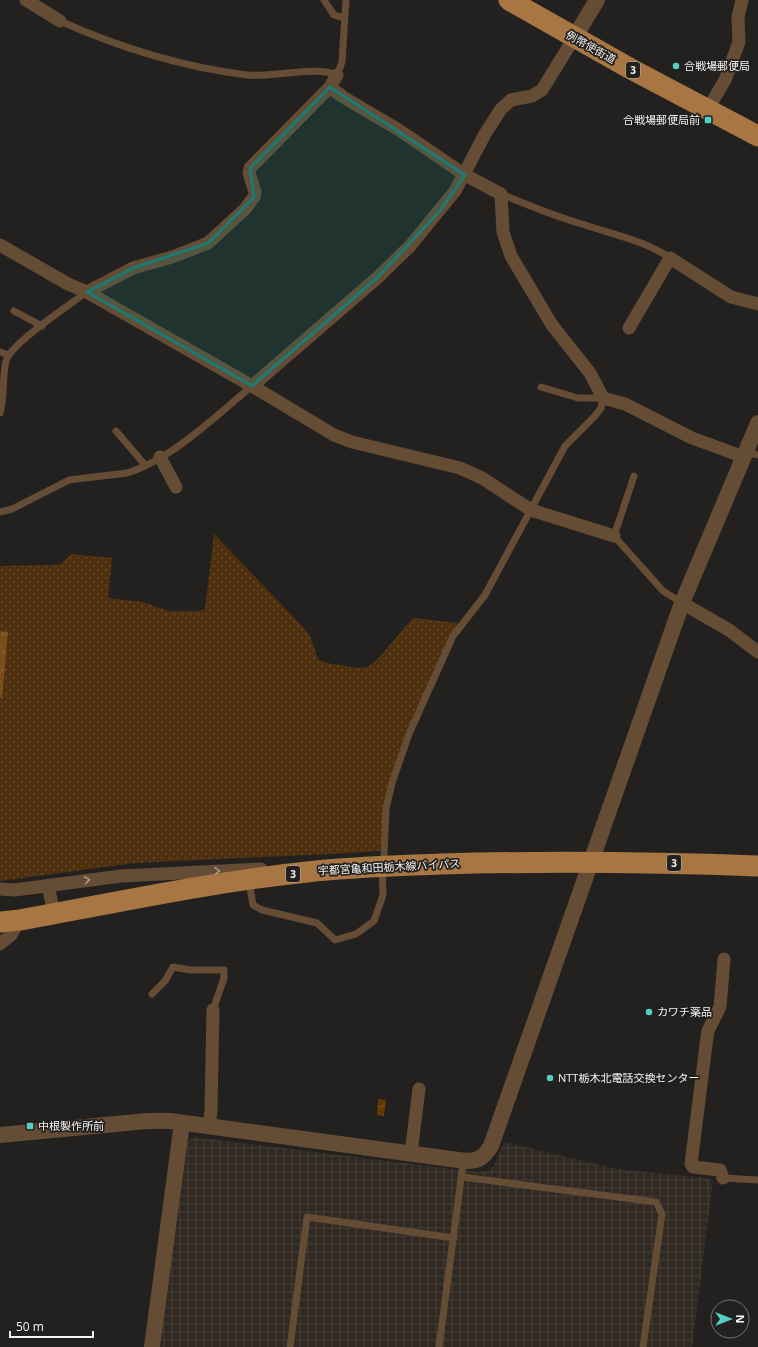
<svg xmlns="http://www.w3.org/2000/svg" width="758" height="1347" font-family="'Open Sans','Noto Sans JP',sans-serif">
  <defs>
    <pattern id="industrial-grid" width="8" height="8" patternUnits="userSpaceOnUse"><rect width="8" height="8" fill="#302922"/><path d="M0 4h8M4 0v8" fill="none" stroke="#443e38"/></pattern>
    <pattern id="grass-dots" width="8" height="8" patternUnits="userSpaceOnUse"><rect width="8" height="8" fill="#4f300e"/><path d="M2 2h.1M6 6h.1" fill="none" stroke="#694e32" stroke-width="1.8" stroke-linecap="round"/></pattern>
    <pattern id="forest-crowns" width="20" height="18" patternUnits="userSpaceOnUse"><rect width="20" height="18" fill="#7a4e1c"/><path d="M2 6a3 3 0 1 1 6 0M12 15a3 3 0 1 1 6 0" fill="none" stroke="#8e683d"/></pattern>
    <pattern id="water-waves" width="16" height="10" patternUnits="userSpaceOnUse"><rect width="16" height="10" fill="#643900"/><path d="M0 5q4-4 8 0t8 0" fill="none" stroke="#7b5626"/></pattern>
  </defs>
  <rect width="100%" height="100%" fill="#23211f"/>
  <path fill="url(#industrial-grid)" d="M194 1137 477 1172 488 1171 494 1165 504 1142 617 1169 707 1178 713 1181 692 1347H160L188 1141Z"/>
  <path fill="url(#grass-dots)" d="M214 534 303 627 310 636 318 659C327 664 335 664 345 666 352 667 360 669 367 667 382 660 400 629 414 618L458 623 434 670 391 780 382 849 378 851 349 853 135 863 0 881V698L2 697 8 632 0 631V566L55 565 61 564 71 554 112 558 108 598 143 602 168 611H200L205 609Z"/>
  <path fill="url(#forest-crowns)" d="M0 631 8 632 2 698 0 697Z"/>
  <path fill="url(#water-waves)" d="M378 1099 386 1100 384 1116 377 1115Z"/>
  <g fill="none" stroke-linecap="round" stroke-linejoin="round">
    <path stroke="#654c34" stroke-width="7" d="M324 0 334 15 344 18
      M60 21C118 47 183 67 247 75 273 78 316 65 337 75L342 62 346 0
      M501 194C528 205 554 216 582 224 611 234 644 240 670 258
      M14 311 42 326
      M0 352 9 355
      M0 413C5 396 2 378 6 361 10 344 71 304 87 292
      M116 431 145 465
      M746 452 758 455
      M634 476 614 536 663 591 682 603
      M0 512 12 509 69 480 127 473C172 459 216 416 252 386
      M249 881 253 905 262 910 317 923 335 940 356 934 374 921 383 895 382 867 384 854 386 809 392 783 409 734 453 636 485 595 565 446 594 417 601 408 603 398H578L541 387
      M152 994 165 981 173 967 190 970H224V978L213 1010
      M462 1177 656 1202 662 1214 643 1347
      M723 1178 758 1180
      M290 1347 307 1217 454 1238
      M439 1347 462 1171 466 1161"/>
    <path stroke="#654c34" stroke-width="13" d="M26 0 60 21
      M330 87 343 97 399 130 465 175 501 194 503 232 511 256 552 325 590 373 603 398 625 404 692 438 744 457
      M708 109 725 80 739 42 738 17 742 0
      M0 245 68 284 87 292 252 386 334 435 352 442 460 468 482 478 531 510 614 536
      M87 292 133 268 172 257 208 243 245 209 254 197 255 192 249 173 250 168 330 87 337 75
      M629 328 670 258 731 297 758 304
      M252 386 377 278 410 246 455 191 485 134 501 109 511 100 532 96 542 90 574 38
      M160 457 176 487
      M682 603 729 630 758 652
      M48 885 54 914
      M0 889 15 890 121 876 261 869
      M0 944 11 935 20 920
      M209 1127 211 1110 213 1010
      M411 1153 419 1089
      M723 1178 720 1170 693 1167 691 1164 707 1037 708 1031 720 1007 724 959"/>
    <path stroke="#654c34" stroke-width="16" d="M574 38 597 0
      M0 1135 147 1121H170L466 1161C479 1161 484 1157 491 1146L682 603 758 423
      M152 1347 182 1123"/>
    <path stroke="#a77642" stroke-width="21" d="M509 0 631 69 758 136
      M0 922 20 920C115 903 210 882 307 872 351 867 396 866 441 864 547 861 652 862 758 866"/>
  </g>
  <defs><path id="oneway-chevron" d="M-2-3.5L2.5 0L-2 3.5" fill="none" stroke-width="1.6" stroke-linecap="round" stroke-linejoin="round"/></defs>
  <g stroke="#a69789">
    <use href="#oneway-chevron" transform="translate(217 871) rotate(-2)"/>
    <use href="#oneway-chevron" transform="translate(87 880) rotate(-8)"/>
  </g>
  <path fill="#1a7c75" fill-opacity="0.2" stroke="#1a7c75" stroke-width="3" stroke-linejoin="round" d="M330 87 465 175 440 211 377 278 252 386 87 292 133 268 208 243 254 197 250 168Z"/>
  <g fill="#55cec5" stroke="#23211f" stroke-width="1.5">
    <circle cx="676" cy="66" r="4"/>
    <rect x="704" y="116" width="8" height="8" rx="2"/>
    <circle cx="649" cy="1012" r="4"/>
    <circle cx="550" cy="1078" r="4"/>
    <rect x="26" y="1122" width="8" height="8" rx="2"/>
  </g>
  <g text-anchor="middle" stroke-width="3.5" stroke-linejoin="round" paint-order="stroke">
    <g fill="#23211f" stroke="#b6b4b2" stroke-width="1">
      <rect x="626" y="62" width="14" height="16" rx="3"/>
      <rect x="667" y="855" width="14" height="16" rx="3"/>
      <rect x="286" y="866" width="14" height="16" rx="3"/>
    </g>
    <g font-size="10" font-weight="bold" fill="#f5f3f1">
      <text x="633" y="74">3</text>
      <text x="674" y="867">3</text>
      <text x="293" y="878">3</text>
    </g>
    <g font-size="11" fill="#f5f3f1" stroke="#23211f">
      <text transform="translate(591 47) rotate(29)" y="4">例幣使街道</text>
      <text transform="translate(389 867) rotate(-3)" y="4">宇都宮亀和田栃木線バイパス</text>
    </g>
    <g font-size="11" fill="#f5f3f1" stroke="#23211f" text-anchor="start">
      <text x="684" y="70">合戦場郵便局</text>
      <text x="700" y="124" text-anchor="end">合戦場郵便局前</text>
      <text x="657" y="1016">カワチ薬品</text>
      <text x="558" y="1082">NTT栃木北電話交換センター</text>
      <text x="38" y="1130">中根製作所前</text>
    </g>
  </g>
  <g transform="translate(730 1319) rotate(90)"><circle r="19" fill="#23211f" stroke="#777573"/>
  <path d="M0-3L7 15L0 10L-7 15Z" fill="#55cec5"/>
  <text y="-6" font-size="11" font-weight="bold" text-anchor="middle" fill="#f5f3f1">N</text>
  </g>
  <path d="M10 1331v6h83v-6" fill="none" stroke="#f5f3f1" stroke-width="2"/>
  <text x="16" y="1331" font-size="12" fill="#f5f3f1" stroke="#23211f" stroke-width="3" paint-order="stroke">50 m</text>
</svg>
